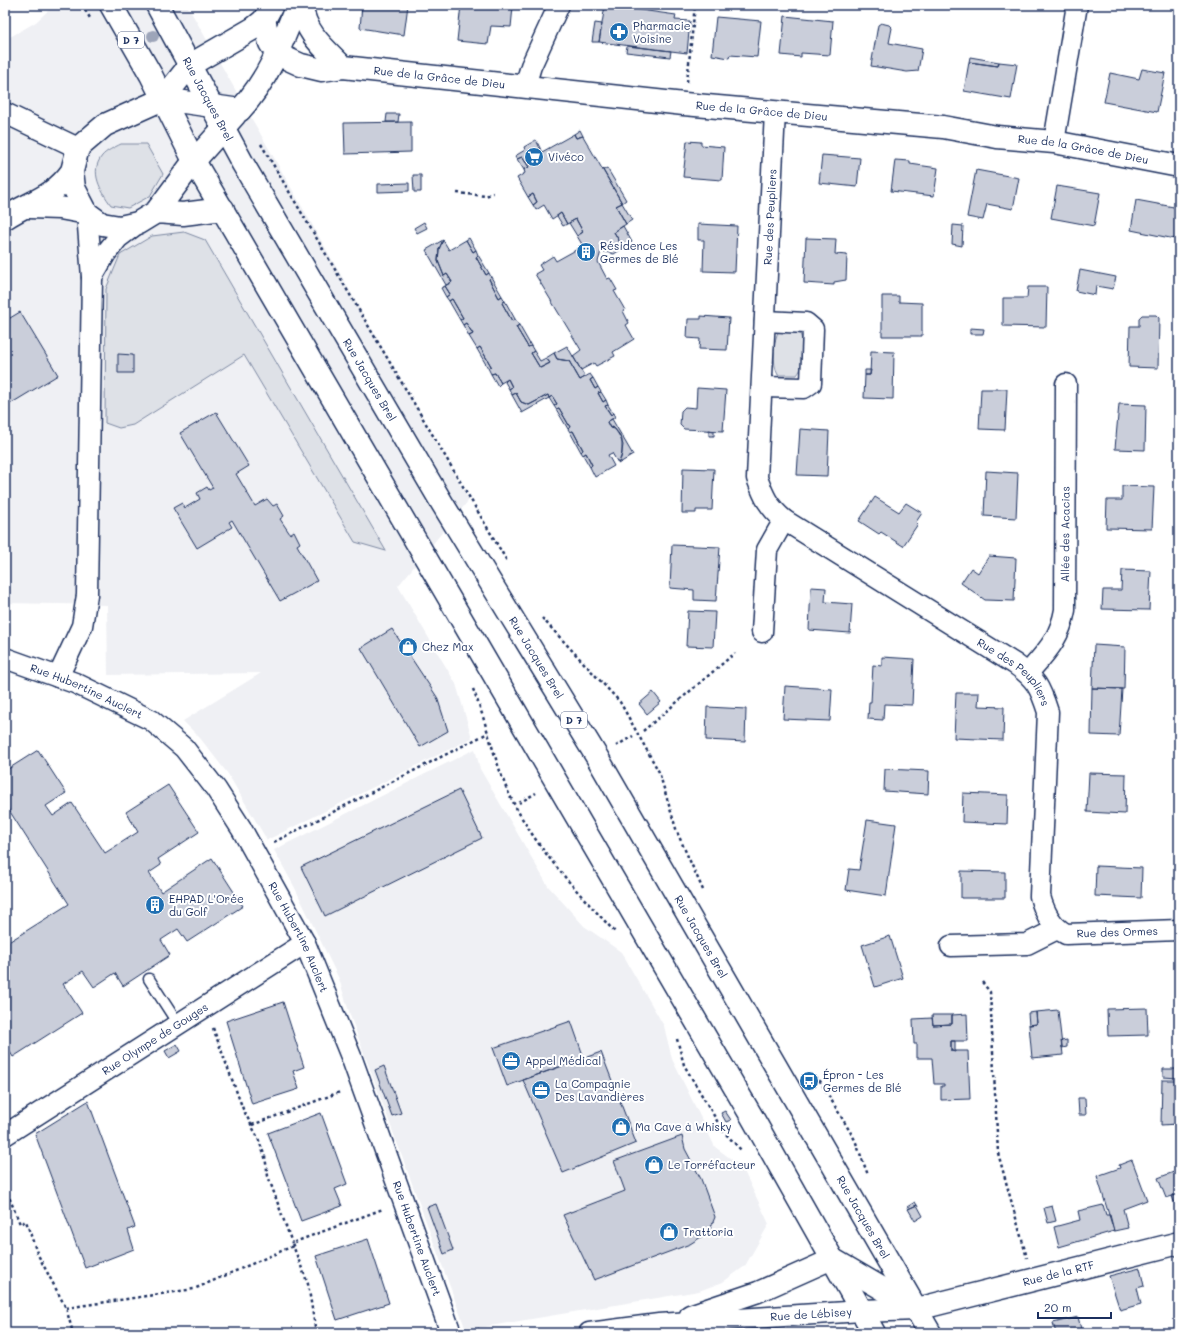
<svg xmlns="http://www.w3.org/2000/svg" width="1184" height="1338" font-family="Mali,sans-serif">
  <rect width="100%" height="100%" fill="#fff"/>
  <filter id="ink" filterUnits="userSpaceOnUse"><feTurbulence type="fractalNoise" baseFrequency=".025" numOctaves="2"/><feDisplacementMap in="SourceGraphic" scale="8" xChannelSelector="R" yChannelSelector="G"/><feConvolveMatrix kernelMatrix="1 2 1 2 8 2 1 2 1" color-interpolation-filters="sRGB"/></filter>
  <g filter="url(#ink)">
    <path fill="#eff0f4" d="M54 5H187L469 500 398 586 456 684 472 738 267 840 228 774 200 738 183 721 261 673 108 675 107 605 5 603V40L36 22Z
      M475 749 480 769 548 886 584 926 621 952 664 1026 672 1059 715 1147 742 1167 769 1224 745 1266 723 1282 699 1291 466 1330 351 1018 339 979 295 888 274 850Z"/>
    <path fill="#dee1e7" stroke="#7c88a2" d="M121 144H146L163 174 150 196 128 208 111 205C101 191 89 172 102 156 106 151 115 147 121 144Z
      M184 232 205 240 386 551 355 542 244 355 133 425 119 428 105 423 106 289 120 255 152 236Z
      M780 329 798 330C805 341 806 364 797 375H778C772 365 773 337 780 329Z"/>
    <path fill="#caceda" stroke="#1b2f5e" d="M362 5H408L404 35 360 28Z
      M461 5 513 7 511 27 491 26 488 44 457 41Z
      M605 5 676 15 675 20 690 21 687 53 599 42Z
      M785 16 833 21 830 55 801 53V57L781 55Z
      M716 17 761 21 757 57 730 55 729 58 712 55Z
      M595 23 602 24 599 42H592Z
      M881 23 889 25 892 28 889 43 922 49 918 71 907 72 871 66 878 25Z
      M627 46 671 51 670 57 626 52Z
      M970 57 999 62 998 66 969 62Z
      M969 62 998 66 999 62 1017 64 1011 99 964 91Z
      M1142 69 1165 73 1157 112 1104 102 1110 73 1139 79Z
      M387 114H399L398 122H386Z
      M411 122V152L345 154 344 123Z
      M580 130 583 136 576 138 574 134Z
      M574 134 576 138 583 136 622 203 616 206 626 224 614 232 623 248 614 254 601 251 598 262 607 279 610 278 617 290 614 291 625 310 623 311 629 323 626 325 634 339 613 352 615 356 596 366 594 363 581 370 573 356 581 350 535 274 542 270 539 265 553 256 556 261 583 246 577 236 583 232 576 219 567 224 561 213 552 219 544 205 536 210 533 205 537 202 533 194 528 197 517 178 525 173 524 170 529 167 522 157 517 159 515 156 525 150 524 147 536 140 542 152Z
      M687 141 701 142V145L724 147 722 180 683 177Z
      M822 155 860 158 857 187 819 183Z
      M522 157 529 167 524 170 517 159Z
      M895 160 910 161V164L938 168 934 196 891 191Z
      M607 168 626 200 622 203 603 170Z
      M976 170 1019 178 1013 209 987 204 983 220 967 217Z
      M413 175H421V192H414Z
      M409 183V191L378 192V184Z
      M1057 186 1100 193 1094 226 1051 218Z
      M533 194 537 202 533 205 528 197Z
      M1136 200 1179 208 1175 239 1131 230Z
      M622 203 632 220 626 224 616 206Z
      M561 213 567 224 563 226 557 216Z
      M576 219 583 232 577 236 569 223Z
      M424 222 427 228 417 233 414 228Z
      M698 224 737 226 735 272 703 271 704 240H698Z
      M953 225 963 226 962 246 952 244Z
      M623 226 632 242 623 247 614 232Z
      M469 238 476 250 473 252 466 240Z
      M806 238 836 239 835 254 847 255 846 280 834 282V285L804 283Z
      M443 240 449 250 466 240 473 252 476 250 478 255 476 257 486 275 489 273 491 277 489 279 499 298 502 296 505 301 502 303 512 321 515 319 519 325 516 327 528 347 531 346 534 351 531 353 540 368 550 363 546 358 554 353 557 359 569 361 580 380 590 374 593 378 590 380 595 389 598 387 601 392 598 393 603 402 606 400 608 405 605 406 611 415 613 413 615 417 607 422 610 428 615 429 622 440V454L619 462 618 463 612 453 608 455 614 466 595 477 590 467 592 465 586 453 583 455 581 452 583 450 573 431 570 432 568 429 570 427 559 408 556 409 554 406 557 404 552 396 549 398 548 395 529 405 521 402 516 393 512 395 509 389 512 387 508 379 501 383 495 373 491 374 488 368 491 366 480 347 477 349 469 336 473 334 466 323 463 325 460 320 463 318 452 299 449 301 446 297 450 294 445 286 452 282 447 274 444 276 438 261 439 249Z
      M443 240 439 249 438 261 444 276 447 274 452 282 446 285 426 250Z
      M478 255 489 273 486 275 476 257Z
      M1080 270 1116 277 1113 289 1096 286 1095 295 1076 291Z
      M491 277 502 296 499 298 489 279Z
      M445 286 450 294 446 297 441 288Z
      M1028 287H1047L1046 327 1003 326V298H1027Z
      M882 296H899V302L922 303V336H882Z
      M452 299 463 318 460 320 449 301Z
      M505 301 515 319 512 321 502 303Z
      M20 312 58 375 5 407V321Z
      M1142 315H1156L1159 318 1158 368 1129 367 1130 326H1139V318Z
      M701 316 729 318 727 350 699 349 700 339 687 338 688 319H701Z
      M466 323 473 334 469 336 463 325Z
      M519 325 531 346 528 347 516 327Z
      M970 328 984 329 983 334H970Z
      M567 346 585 377 580 380 569 361 557 359 554 353Z
      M480 347 491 366 488 368 477 349Z
      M534 351 540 361 546 358 550 363 540 368 531 353Z
      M871 351 894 352 893 399 864 398 865 375H870Z
      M118 354 133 355V373H118Z
      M865 370H871L870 375H865Z
      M495 373 501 383 498 386 491 374Z
      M593 378 598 387 595 389 590 380Z
      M508 379 512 387 509 389 505 382Z
      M697 388 726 390 723 431 684 429 680 425 681 411 685 407 696 408Z
      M981 389H1007L1005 430 979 429Z
      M601 392 606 400 603 402 598 393Z
      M516 393 521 402 529 405 548 395 549 398 522 413 512 395Z
      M552 396 557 404 554 406 549 398Z
      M1119 404 1146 405 1145 450 1115 449Z
      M608 405 613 413 611 415 605 406Z
      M559 408 570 427 568 429 556 409Z
      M216 412 249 466 236 474 255 506 267 499 273 506 277 504 284 516 280 519 290 534 294 531 300 543 297 545 317 581 280 601 232 520 229 522 232 527 197 548 173 508 182 503 185 508 200 499 197 493 207 487 209 490 213 488 180 433Z
      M612 419 633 455 618 464 621 458 623 445 619 434 613 427 610 428 607 422Z
      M800 429 829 431 827 476 797 475Z
      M709 430 714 431V436H709Z
      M573 431 583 450 581 452 570 432Z
      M586 453 592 465 590 467 583 455Z
      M683 468 714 469 712 510H696V513H682Z
      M986 471 1018 473 1016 518 984 516Z
      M1122 486 1154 487 1152 529 1106 528 1107 500H1122Z
      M875 497 899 512 906 503 922 513 916 522 918 524 903 546 881 532 879 534 859 521Z
      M672 545 720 547 716 601 694 600V590L670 588Z
      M989 556 1016 558 1014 601 985 600 961 583 971 568 978 573Z
      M1122 570 1151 571 1149 610 1102 609 1103 590H1121Z
      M811 587 826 588 825 602 852 604 850 633 809 630Z
      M688 611 715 612 713 647 686 646Z
      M392 629 437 697 448 731 420 747 361 648Z
      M1094 645 1125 647 1124 689 1092 688Z
      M882 657 914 659 912 705 884 704 883 720 868 719 869 702H871L873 665 882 666Z
      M785 686 832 689 830 721 783 719Z
      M1092 688 1122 689 1119 736 1091 735Z
      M653 692 661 702 647 714 639 704Z
      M956 693H979L978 706 1004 707 1003 740 954 738Z
      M707 707 746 709 745 742 706 740Z
      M38 750 66 793 46 806 53 816 72 803 105 853 138 832 126 812 168 785 199 832 158 859 161 865 149 873 161 892 212 858 243 906 187 942 178 929 161 940 170 955 123 986 115 973 94 987 83 971 63 984 82 1013 13 1057 5 1044V940L7 943 69 904 5 804V771Z
      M885 769 929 771 928 794 884 791Z
      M1089 773 1126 774 1125 814 1087 812Z
      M459 790 482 838 325 916 301 867Z
      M963 793 1008 795 1007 824 962 822Z
      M867 820 896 824 886 896 846 890 849 869 859 870Z
      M1096 866 1142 868 1141 898 1095 896Z
      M961 871 1005 872V898H961Z
      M890 936 903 978 875 987 862 945Z
      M283 1002 304 1067 293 1071 299 1089 252 1104 226 1021Z
      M1147 1008 1148 1035 1108 1036 1107 1009Z
      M1058 1010 1063 1055 1032 1058 1029 1025 1037 1024 1036 1012Z
      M1036 1012 1037 1024 1029 1025 1028 1013Z
      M967 1014 968 1041H951V1051H968L970 1099 941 1100V1086H944V1084H934L932 1058H917V1044H914L913 1019 932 1018 933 1025 952 1024V1015Z
      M932 1015H952V1024L933 1025Z
      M571 1021 584 1058 507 1086 493 1048Z
      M1067 1040V1047L1062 1048 1061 1041Z
      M951 1041H955V1052L951 1051Z
      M177 1044 181 1051 169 1058 165 1051Z
      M601 1052 636 1143 563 1173 523 1080Z
      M384 1066 401 1113 392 1116 375 1070Z
      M1163 1069H1177L1178 1078 1163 1077Z
      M810 1077 816 1086 811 1088 805 1079Z
      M1162 1080H1178V1124L1161 1125Z
      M1178 1091H1179V1125L1178 1124Z
      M1078 1098H1085L1086 1115H1079Z
      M88 1101 135 1227 128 1230 134 1249 85 1268 35 1134Z
      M725 1111 731 1120 726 1122 721 1113Z
      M321 1113 347 1184 335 1189 342 1206 301 1221 268 1133Z
      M682 1136 685 1149 701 1179 715 1217 709 1232 690 1244 594 1280 563 1215 625 1191 614 1161Z
      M1132 1160 1147 1200 1123 1209 1128 1228 1114 1231 1097 1176 1120 1168 1119 1165Z
      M1179 1170V1194L1166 1198 1158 1178Z
      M1179 1194V1201L1174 1202 1172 1196Z
      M915 1202 917 1205 908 1209 907 1207Z
      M436 1204 453 1250 444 1254 427 1207Z
      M917 1205 923 1216 915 1221 908 1209Z
      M1103 1205 1106 1215H1110L1114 1231 1059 1247 1054 1227 1080 1220 1078 1211Z
      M1052 1206 1056 1221 1048 1223 1044 1208Z
      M368 1239 389 1303 337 1320 316 1256Z
      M1140 1268 1144 1286 1137 1288 1141 1304 1120 1310 1109 1276Z
      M1078 1317 1082 1333H1056L1053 1323Z"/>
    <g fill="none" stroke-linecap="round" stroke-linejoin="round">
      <g stroke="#1b2f5e" stroke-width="13">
        <path id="service" d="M149 979 178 1024"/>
      </g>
      <g stroke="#1b2f5e" stroke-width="23">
        <g id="minor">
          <path d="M525 86 531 66 559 5"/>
          <path id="s1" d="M775 112 757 478C764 497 768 506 784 520L1015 664C1036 679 1040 687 1048 712L1040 896C1044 912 1051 926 1066 934L1179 930"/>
          <path d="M5 113 78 148"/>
          <path d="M1054 142 1077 5"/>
          <path d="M92 277 106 253 118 238 138 223"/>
          <path d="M762 387 804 388 811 383 813 329 806 323 765 321"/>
          <path d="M762 632 767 550 784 520"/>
          <path id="s2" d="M5 658 75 683 151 720 184 748 216 789 241 828 305 943 352 1059 451 1333"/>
          <path id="s3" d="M1028 673C1046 652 1060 639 1065 610L1066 384"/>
          <path d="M58 677 82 626 87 595 92 277 87 213"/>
          <path d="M951 946 1027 944 1057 929"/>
          <path id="s4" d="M5 1135 305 943"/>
          <path d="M690 1315 758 1292 832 1259"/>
          <path id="s5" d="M589 1333 659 1324 862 1311"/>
        </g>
      </g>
      <g stroke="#1b2f5e" stroke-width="25">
        <g id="tertiary">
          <path d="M301 5C306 34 323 47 343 67"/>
          <path id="s6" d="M264 20 270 43 277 54 301 65 322 70 343 67 684 104 943 127 997 137 1054 142 1179 166"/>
          <path d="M163 99 190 65 254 28 264 20 272 5"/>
          <path d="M240 110C268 80 282 43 297 5"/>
          <path d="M832 1259 917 1309"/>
          <path id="s7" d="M862 1311 917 1309 1179 1243"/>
        </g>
      </g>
      <g stroke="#1b2f5e" stroke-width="25">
        <path id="secondary" d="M163 99 105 125 78 148 72 171 74 188 87 213 102 224 120 227 138 223 156 212 194 161 235 115
          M29 207 60 208 87 213
          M156 212 183 214 223 209
          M5 218C31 201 53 198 72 171"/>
      </g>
      <g stroke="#1b2f5e" stroke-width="25">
        <g id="primary">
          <path d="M111 5 151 75 194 161 752 1117 874 1333"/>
          <path id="s8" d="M157 5 243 164 442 503 597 757 930 1333"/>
          <path d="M163 99 240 110"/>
        </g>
      </g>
      <path stroke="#1b2f5e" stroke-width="2.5" stroke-dasharray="3 3" stroke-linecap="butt" d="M82 5 90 18
        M687 82 695 5
        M261 144 507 561
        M457 193 486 196 493 193
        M542 618 620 702 659 772 677 832 703 890
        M473 689C486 721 493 755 506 787 531 844 573 887 615 932
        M643 731 735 653
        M616 746 633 736
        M519 803 536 793
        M274 842 488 733
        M982 982 990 992 998 1153 1027 1258
        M213 1028 243 1109 258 1138 265 1157 268 1176 292 1243
        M677 1039 684 1065 723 1131 742 1151
        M809 1074 820 1081 855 1140 868 1175
        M252 1125 340 1092
        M5 1187 20 1224 26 1221 37 1253 66 1308 73 1333
        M66 1308 194 1289 293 1246
        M472 1330 479 1329
        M316 1333 308 1284 292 1243 383 1209"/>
      <use href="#service" stroke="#fff" stroke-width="10"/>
      <use href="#minor" stroke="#fff" stroke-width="20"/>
      <use href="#tertiary" stroke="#fff" stroke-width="22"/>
      <use href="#secondary" stroke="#fff" stroke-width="22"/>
      <use href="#primary" stroke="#fff" stroke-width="22"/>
    </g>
    <circle fill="#9da5b9" cx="153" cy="36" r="6"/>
  </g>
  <defs>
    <g id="pharmacy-disc" transform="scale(1)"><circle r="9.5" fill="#1f6fb2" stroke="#fff"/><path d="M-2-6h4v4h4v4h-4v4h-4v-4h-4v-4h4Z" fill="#fff"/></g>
    <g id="supermarket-disc" transform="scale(1)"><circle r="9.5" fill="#1f6fb2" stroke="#fff"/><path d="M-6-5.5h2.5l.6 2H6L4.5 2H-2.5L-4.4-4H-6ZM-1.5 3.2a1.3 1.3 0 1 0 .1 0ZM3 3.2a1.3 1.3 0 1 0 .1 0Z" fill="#fff"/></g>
    <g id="building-disc" transform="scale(1)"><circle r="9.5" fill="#1f6fb2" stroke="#fff"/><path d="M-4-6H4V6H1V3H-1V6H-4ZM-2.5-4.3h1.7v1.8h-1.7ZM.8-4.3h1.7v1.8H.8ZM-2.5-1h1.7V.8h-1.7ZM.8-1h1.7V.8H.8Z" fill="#fff"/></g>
    <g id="shop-disc" transform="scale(1)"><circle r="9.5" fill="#1f6fb2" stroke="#fff"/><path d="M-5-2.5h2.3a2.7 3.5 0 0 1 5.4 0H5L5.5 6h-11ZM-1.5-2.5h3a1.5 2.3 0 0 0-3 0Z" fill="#fff"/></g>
    <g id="office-disc" transform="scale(1)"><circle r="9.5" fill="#1f6fb2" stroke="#fff"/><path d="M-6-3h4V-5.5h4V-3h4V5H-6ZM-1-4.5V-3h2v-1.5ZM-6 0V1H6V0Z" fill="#fff"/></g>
    <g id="bus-disc" transform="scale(1)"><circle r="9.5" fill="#1f6fb2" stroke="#fff"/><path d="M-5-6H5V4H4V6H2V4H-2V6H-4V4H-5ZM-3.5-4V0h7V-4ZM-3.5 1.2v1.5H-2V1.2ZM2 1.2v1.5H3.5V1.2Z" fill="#fff"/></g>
  </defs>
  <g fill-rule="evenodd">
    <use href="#pharmacy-disc" x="619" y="32"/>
    <use href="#supermarket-disc" x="534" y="157"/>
    <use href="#building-disc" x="586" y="252"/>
    <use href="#shop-disc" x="408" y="647"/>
    <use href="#building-disc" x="155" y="905"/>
    <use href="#office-disc" x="511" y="1061"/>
    <use href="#bus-disc" x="809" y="1081"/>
    <use href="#office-disc" x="541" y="1090"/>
    <use href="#shop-disc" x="621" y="1127"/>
    <use href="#shop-disc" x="654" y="1165"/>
    <use href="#shop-disc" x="669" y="1232"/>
  </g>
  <g text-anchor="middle" stroke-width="4" stroke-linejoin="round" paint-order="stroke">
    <g fill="#fff" stroke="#5f6d8e" stroke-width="1">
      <rect x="118" y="32" width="26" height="16" rx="3"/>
      <rect x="561" y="712" width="26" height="16" rx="3"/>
    </g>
    <g font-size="10" font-weight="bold" fill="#1b2f5e">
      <text x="131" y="44">D 7</text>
      <text x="574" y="724">D 7</text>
    </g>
    <g font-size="11" fill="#1b2f5e" stroke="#fff" text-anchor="start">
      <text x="633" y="30">Pharmacie<tspan x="633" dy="13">Voisine</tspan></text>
      <text x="548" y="161">Vivéco</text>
      <text x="600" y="250">Résidence Les<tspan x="600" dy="13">Germes de Blé</tspan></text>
      <text x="422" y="651">Chez Max</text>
      <text x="169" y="903">EHPAD L'Orée<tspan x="169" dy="13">du Golf</tspan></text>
      <text x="525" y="1065">Appel Médical</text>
      <text x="823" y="1079">Épron - Les<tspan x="823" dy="13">Germes de Blé</tspan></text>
      <text x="555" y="1088">La Compagnie<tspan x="555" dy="13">Des Lavandières</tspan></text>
      <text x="635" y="1131">Ma Cave à Whisky</text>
      <text x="668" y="1169">Le Torréfacteur</text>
      <text x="683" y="1236">Trattoria</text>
    </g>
    <g font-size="11" fill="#1b2f5e" stroke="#fff">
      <text dy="4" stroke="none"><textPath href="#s6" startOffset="203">Rue de la Grâce de Dieu</textPath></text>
      <text dy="4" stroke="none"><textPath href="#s8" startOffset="107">Rue Jacques Brel</textPath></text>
      <text dy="4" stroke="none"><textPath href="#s6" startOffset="527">Rue de la Grâce de Dieu</textPath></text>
      <text dy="4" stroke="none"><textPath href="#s6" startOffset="851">Rue de la Grâce de Dieu</textPath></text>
      <text transform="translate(770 217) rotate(-87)" y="4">Rue des Peupliers</text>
      <text dy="4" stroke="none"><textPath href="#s8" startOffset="431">Rue Jacques Brel</textPath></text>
      <text dy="4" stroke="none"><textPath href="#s3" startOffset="150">Allée des Acacias</textPath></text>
      <text dy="4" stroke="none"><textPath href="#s8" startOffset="755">Rue Jacques Brel</textPath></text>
      <text dy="4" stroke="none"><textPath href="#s1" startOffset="694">Rue des Peupliers</textPath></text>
      <text dy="4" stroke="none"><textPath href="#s2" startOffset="88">Rue Hubertine Auclert</textPath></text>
      <text dy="4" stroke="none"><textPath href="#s1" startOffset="1032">Rue des Ormes</textPath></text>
      <text dy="4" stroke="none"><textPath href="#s8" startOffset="1079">Rue Jacques Brel</textPath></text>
      <text dy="4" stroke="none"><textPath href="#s2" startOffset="424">Rue Hubertine Auclert</textPath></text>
      <text dy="4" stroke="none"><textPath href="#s4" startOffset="178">Rue Olympe de Gouges</textPath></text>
      <text dy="4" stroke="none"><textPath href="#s8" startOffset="1403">Rue Jacques Brel</textPath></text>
      <text dy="4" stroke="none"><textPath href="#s2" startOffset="748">Rue Hubertine Auclert</textPath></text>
      <text dy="4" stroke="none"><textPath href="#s7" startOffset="201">Rue de la RTF</textPath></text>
      <text dy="4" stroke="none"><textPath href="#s5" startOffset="223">Rue de Lébisey</textPath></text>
    </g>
  </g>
  <rect width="1184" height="1338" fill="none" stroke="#fff" stroke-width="20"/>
  <rect x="10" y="10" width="1164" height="1318" fill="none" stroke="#1b2f5e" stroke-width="1.5" filter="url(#ink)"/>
  <path d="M1038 1312v6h73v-6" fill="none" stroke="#1b2f5e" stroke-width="2"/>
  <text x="1044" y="1312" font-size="12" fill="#1b2f5e" stroke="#ffffff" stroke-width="3" paint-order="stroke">20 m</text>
</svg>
